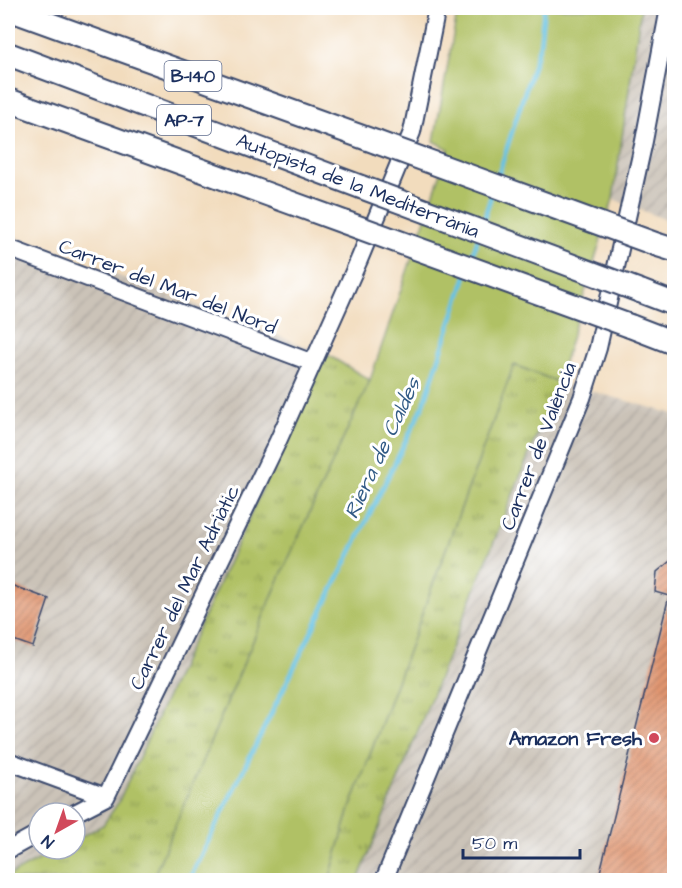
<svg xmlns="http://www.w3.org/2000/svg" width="682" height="888" font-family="'Architects Daughter',sans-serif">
  <defs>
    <pattern id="industrial-furrows" width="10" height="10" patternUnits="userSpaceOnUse" patternTransform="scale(1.5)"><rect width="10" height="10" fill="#cbc3b8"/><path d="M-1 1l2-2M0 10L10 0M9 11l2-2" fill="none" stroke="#aea8a1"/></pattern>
    <pattern id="park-tufts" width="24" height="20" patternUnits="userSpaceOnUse" patternTransform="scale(1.5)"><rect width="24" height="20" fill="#b0c165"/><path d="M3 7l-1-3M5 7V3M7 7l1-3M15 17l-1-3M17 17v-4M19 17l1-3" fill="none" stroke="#8e9d56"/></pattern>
    <pattern id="building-hatch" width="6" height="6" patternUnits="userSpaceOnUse" patternTransform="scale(1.5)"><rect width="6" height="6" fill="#e0956f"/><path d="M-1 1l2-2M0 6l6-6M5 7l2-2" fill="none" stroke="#b57a5e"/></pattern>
  </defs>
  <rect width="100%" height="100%" fill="#fff"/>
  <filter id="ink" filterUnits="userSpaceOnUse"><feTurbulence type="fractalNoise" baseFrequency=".0167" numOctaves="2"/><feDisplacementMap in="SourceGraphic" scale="12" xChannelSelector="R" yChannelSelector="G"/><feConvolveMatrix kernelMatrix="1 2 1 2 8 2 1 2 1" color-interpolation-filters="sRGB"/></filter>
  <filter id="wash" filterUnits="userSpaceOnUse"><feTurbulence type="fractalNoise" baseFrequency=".008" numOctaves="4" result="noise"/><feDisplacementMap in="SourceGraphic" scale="24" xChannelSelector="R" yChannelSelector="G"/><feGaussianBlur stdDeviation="1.35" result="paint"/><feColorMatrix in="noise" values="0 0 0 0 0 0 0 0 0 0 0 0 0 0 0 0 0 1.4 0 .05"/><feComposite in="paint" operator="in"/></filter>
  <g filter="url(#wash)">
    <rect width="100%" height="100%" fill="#f2dcbd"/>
    <path fill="url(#industrial-furrows)" d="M641 8H674V223L613 199Z
      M8 234 328 355 307 392 118 803 103 825 75 840V813H39V849H58L8 876Z
      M558 382 674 414V880H358Z"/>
    <path fill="#b0c165" stroke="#667862" stroke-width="1.5" d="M458 8H641L613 199 558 382 514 365 350 809 329 880H152L280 577 370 380 449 149 434 141Z"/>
    <path fill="url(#park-tufts)" stroke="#667862" stroke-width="1.5" d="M328 355 370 380 280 577 152 880H8V876L58 849H75V840L103 825 118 803 307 392Z
      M514 365 558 382 358 880H329L350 809Z"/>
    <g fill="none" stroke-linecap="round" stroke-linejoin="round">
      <path stroke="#66c2e4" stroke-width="4.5" d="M497 179 540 44 544 8
        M482 225 492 193
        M470 262 478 238
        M189 880 424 404 467 273"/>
    </g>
    <g id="blocks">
      <path fill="url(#building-hatch)" d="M675 557V880H598L669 596 655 592 657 572Z
        M8 584 49 599 33 647 8 638Z"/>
    </g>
  </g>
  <g filter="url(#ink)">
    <use href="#blocks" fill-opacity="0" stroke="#3b496c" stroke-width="1.5"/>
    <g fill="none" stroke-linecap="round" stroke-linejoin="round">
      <g stroke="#3b496c" stroke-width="20">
        <path id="minor" d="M8 248 313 363
          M8 761 106 797
          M75 813 106 797 278 441 359 260 412 132 437 8
          M8 850 39 833
          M384 880 582 398 598 348 644 141 669 8"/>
      </g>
      <g stroke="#3b496c" stroke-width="26">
        <path id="highway" d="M8 9 376 142
          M8 54 361 187
          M8 100 344 222
          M658 245 674 250
          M640 291 674 304
          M630 326 674 343"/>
      </g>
      <use href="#minor" stroke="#fff" stroke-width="16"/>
      <use href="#highway" stroke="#fff" stroke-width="22"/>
      <g stroke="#3b496c" stroke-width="26" stroke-linecap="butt">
        <path id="highway-bridge" d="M376 142 658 245
          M361 187 640 291
          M344 222 630 326"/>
      </g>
      <use href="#highway-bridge" stroke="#fff" stroke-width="22"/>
    </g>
  </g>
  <circle fill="#d1495b" stroke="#fff" stroke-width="2" cx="654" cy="738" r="6"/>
  <g text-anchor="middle" stroke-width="6" stroke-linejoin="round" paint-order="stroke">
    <g fill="#fff" stroke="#5f6d8e" stroke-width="1.5">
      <rect x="164.5" y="61" width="57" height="30" rx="4.5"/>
      <rect x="157" y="105" width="54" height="30" rx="4.5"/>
    </g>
    <g font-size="18" font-weight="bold" fill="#1b2f5e">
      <text x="193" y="82">B-140</text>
      <text x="184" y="126">AP-7</text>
    </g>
    <g font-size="20" fill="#1b2f5e" stroke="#fff">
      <text transform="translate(358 185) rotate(21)" y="7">Autopista de la Mediterrània</text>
      <text transform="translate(168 286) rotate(21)" y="7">Carrer del Mar del Nord</text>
      <text transform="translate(538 446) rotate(-69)" y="7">Carrer de València</text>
      <text transform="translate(184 587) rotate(-64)" y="7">Carrer del Mar Adriàtic</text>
    </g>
    <g font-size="20" font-weight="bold" fill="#1b2f5e" stroke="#fff" text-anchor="end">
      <text x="642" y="745">Amazon Fresh</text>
    </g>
    <g font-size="21" font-style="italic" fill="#325b86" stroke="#fff">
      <text transform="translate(382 448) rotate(-65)" y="7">Riera de Caldes</text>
    </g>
  </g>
  <rect width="682" height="888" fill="none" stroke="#fff" stroke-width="30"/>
  <g transform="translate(57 831) rotate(220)"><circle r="28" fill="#ffffff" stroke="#a4acbf" stroke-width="1.5"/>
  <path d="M0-4.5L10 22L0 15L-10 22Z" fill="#d1495b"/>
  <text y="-9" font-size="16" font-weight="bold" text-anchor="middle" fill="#1b2f5e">N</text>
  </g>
  <path d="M463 849v9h117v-9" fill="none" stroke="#1b2f5e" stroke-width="3"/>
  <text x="472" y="849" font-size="18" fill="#1b2f5e" stroke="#ffffff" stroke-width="4.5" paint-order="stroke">50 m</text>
</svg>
